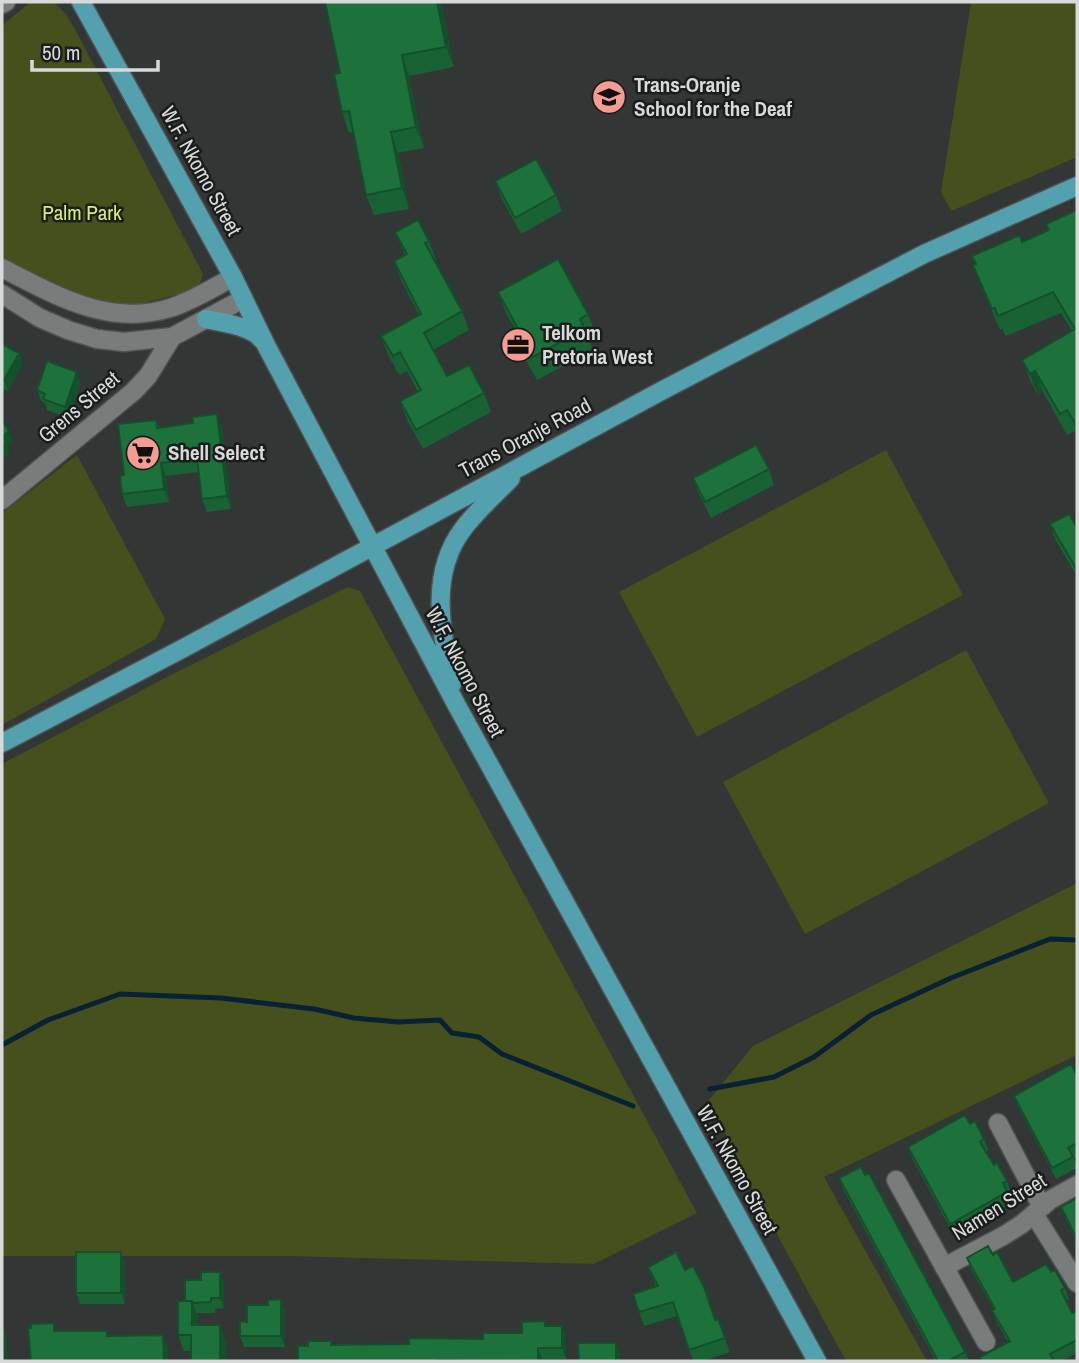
<svg xmlns="http://www.w3.org/2000/svg" width="1079" height="1363" font-family="'Archivo Narrow',sans-serif">
  <rect width="100%" height="100%" fill="#323635"/>
  <path fill="#45501d" d="M31 2H54L66 14 76 31 203 274 200 283 192 291 126 307 67 294 2 259V25Z
    M971 2H1077V157L951 211 941 192Z
    M886 450 963 595 697 737 619 592Z
    M77 455 165 619 156 639 2 725V513Z
    M348 587 360 591 697 1213 594 1264 286 1256H2V764L171 675Z
    M966 650 1049 803 805 934 723 782Z
    M1077 883V1055L824 1177 927 1361H846L755 1194 709 1100 753 1046Z"/>
  <g fill="none" stroke-linecap="round" stroke-linejoin="round">
    <path stroke="#082134" stroke-width="5" d="M2 1045 48 1020 120 994 221 998 314 1009 354 1018 398 1022 440 1020 452 1033 479 1037 502 1054 633 1106
      M710 1089 774 1077 814 1057 871 1015 951 978 1050 939 1077 940"/>
    <g stroke="#4f5252" stroke-width="21">
      <path id="minor" d="M2 4 6 2
        M2 268C55 295 108 327 170 308 192 301 213 288 233 277
        M2 294 40 318 68 330 97 339 124 342 172 337 243 299
        M2 500 134 391 148 376 172 337
        M998 1123 1042 1207
        M896 1180 986 1342
        M1034 1214 1077 1283
        M944 1267 1003 1236 1022 1224 1050 1200 1077 1185"/>
    </g>
    <g stroke="#4f5252" stroke-width="21">
      <path id="major" d="M81 2 233 277 267 347 456 704 817 1361
        M206 319C223 323 253 326 263 341
        M452 684C442 633 428 575 463 529 477 510 495 495 511 478
        M2 743 180 650 665 389 924 254 1077 186"/>
    </g>
    <use href="#minor" stroke="#787c7b" stroke-width="18"/>
    <use href="#major" stroke="#53a1af" stroke-width="18"/>
  </g>
  <path fill="#196234" d="M441 2 454 67 409 76 424 148 398 153 409 209 374 215 366 195 353 132 349 133 342 112 340 73Z
    M495 181 556 195 562 211 521 234 501 197Z
    M1077 210V434L1075 431 1067 435 1043 392 1038 395 1030 380 1022 360 1072 331 1061 313 1006 336 1002 329 1000 330 981 286 973 265 975 264 972 256 1022 242 1049 231Z
    M395 232 429 241 436 260 435 261 462 311 469 330 433 350 447 376 484 393 491 412 423 449 407 420 400 401 418 392 407 371 399 375 388 355 381 336 419 315 401 280 394 261 405 255Z
    M498 292 588 314 596 335 589 339 593 350 537 380 521 351 514 329H515L506 313Z
    M2 344 19 353 23 363 8 391 2 388Z
    M77 372 81 383 69 418 47 410 45 403 41 401 37 390Z
    M156 420 159 427H222L231 509 207 512 202 499 199 472 166 476 169 502 127 507 122 494 124 475Z
    M769 469 774 485 711 518 699 494 693 478Z
    M1050 524 1077 528V576L1056 541Z
    M1077 1071V1157L1074 1159 1077 1168 1056 1179 1018 1106 1014 1096Z
    M970 1124 984 1139 988 1150 986 1152 994 1165 1007 1181 1011 1192 1008 1194 1011 1203 954 1235 912 1158 908 1147Z
    M839 1178 965 1352 969 1361H936L843 1189Z
    M1077 1198V1242L1065 1218 1061 1207Z
    M993 1255 1013 1282 1051 1272 1065 1288 1069 1299 1066 1301 1072 1313 1077 1311V1353L1062 1361H981L980 1357 1008 1342 996 1321 992 1311 994 1310 971 1269 967 1258Z
    M125 1263V1304H80L76 1293Z
    M648 1267 685 1270 715 1320 718 1319 730 1352 703 1361H693L677 1316 644 1326 639 1312 656 1287Z
    M201 1280 224 1283V1308L215 1309V1313H197L198 1317V1325L226 1341V1361H191V1351H184L178 1335 185 1301Z
    M285 1310V1347H244L240 1336Z
    M547 1326H562L566 1337V1359H542V1361H298L308 1346 409 1344 483 1339 522 1333Z"/>
  <path fill="#14502a" d="M437 2H441L454 67 446 47Z
    M402 55 409 76 424 148 416 127Z
    M391 132 398 153 409 209 402 188Z
    M19 353 23 363 8 391 4 380Z
    M1035 371 1043 392 1038 395 1030 374Z
    M77 372 81 383 69 418 65 407Z
    M217 414 222 427 231 509 227 496Z
    M9 431 13 442 8 446 10 453 2 460V437Z
    M161 463 166 476 169 502 164 489Z
    M121 1252 125 1263V1304L121 1293Z
    M220 1272 224 1283V1308L220 1298Z
    M281 1299 285 1310V1347L281 1336Z
    M192 1301 198 1317V1342L192 1325Z
    M2 1322 7 1336V1361H4L2 1356Z
    M220 1325 226 1341V1361H221Z
    M562 1326 566 1337V1359L562 1348Z
    M163 1335 168 1348V1361H164Z
    M616 1343 620 1354V1361H616Z
    M538 1348 542 1359V1361H538Z"/>
  <path fill="#1d723c" stroke="#14502a" stroke-width="2" d="M325 2H437L446 47 402 55 416 127 391 132 402 188 366 195 349 111 342 112 334 74 340 73Z
    M536 159 556 195 515 218 495 181Z
    M1077 210V426L1067 410 1060 414 1035 371 1030 374 1022 360 1075 329 1053 292 998 316 995 308 992 309 985 293 973 265 976 264 972 256 1020 235 1022 242 1049 230 1046 224Z
    M418 220 429 241 425 243 462 311 424 333 447 376 469 365 484 393 416 430 400 401 421 390 400 352 393 356 381 336 421 314 394 261 407 254 395 232Z
    M558 259 588 314 580 319 585 329 529 359 514 329 517 327 498 292Z
    M2 344 19 353 4 380 2 379Z
    M47 361 77 372 65 407 43 399 45 394 37 390Z
    M217 414 227 496 202 499 197 459 161 463 164 489 122 494 120 476 124 475 118 424 156 420 157 428 193 423 192 417Z
    M2 421 9 431 2 437 6 442 2 446Z
    M756 445 769 469 705 502 693 478Z
    M1069 514 1077 528V570L1050 524Z
    M1071 1064 1075 1072 1077 1071V1143L1068 1148 1073 1157 1052 1168 1014 1096Z
    M965 1115 970 1124 975 1121 984 1139 980 1142 994 1165 997 1163 1007 1181 1003 1183 1007 1192 950 1224 908 1147Z
    M861 1167 865 1175 869 1173 965 1352 948 1361H938L839 1178Z
    M1077 1198V1239L1061 1207Z
    M988 1246 993 1255 997 1252 1013 1282 1046 1264 1051 1272 1055 1270 1065 1288 1061 1290 1072 1313 1077 1311V1340L1050 1354 1053 1359 1049 1361H982L980 1357 1010 1341 992 1311 995 1309 967 1258Z
    M76 1252H121V1293H76Z
    M676 1252 685 1270 693 1266 704 1287 715 1320 718 1319 725 1338 689 1350 673 1302 639 1312 633 1294 658 1286 648 1267Z
    M201 1272H220V1298H211V1302L192 1303V1301H185V1280H201Z
    M281 1299V1336H240V1321L247 1322V1305H268V1300Z
    M178 1301H192V1325H220V1360L191 1361V1335H178Z
    M545 1321V1326H562V1348H538V1361L435 1360V1361H298V1346H308V1341H331V1345L409 1344V1338L483 1339V1333H522V1322Z
    M54 1323V1331H107V1336L163 1335 164 1361H31L28 1328H31V1324Z
    M578 1343H616V1361H579Z"/>
  <defs>
    <g id="school-disc" transform="scale(1.75)"><circle r="9.5" fill="#f59c92" stroke="#1b1d1d"/><path d="M0-5L7-2L0 1L-7-2ZM-4 1L0 2.5L4 1V4Q0 6-4 4Z" fill="#111"/></g>
    <g id="office-disc" transform="scale(1.75)"><circle r="9.5" fill="#f59c92" stroke="#1b1d1d"/><path d="M-6-3h4V-5.5h4V-3h4V5H-6ZM-1-4.5V-3h2v-1.5ZM-6 0V1H6V0Z" fill="#111"/></g>
    <g id="supermarket-disc" transform="scale(1.75)"><circle r="9.5" fill="#f59c92" stroke="#1b1d1d"/><path d="M-6-5.5h2.5l.6 2H6L4.5 2H-2.5L-4.4-4H-6ZM-1.5 3.2a1.3 1.3 0 1 0 .1 0ZM3 3.2a1.3 1.3 0 1 0 .1 0Z" fill="#111"/></g>
  </defs>
  <g fill-rule="evenodd">
    <use href="#school-disc" x="609" y="97"/>
    <use href="#office-disc" x="518" y="345"/>
    <use href="#supermarket-disc" x="143" y="453"/>
  </g>
  <g text-anchor="middle" stroke-width="5" stroke-linejoin="round" paint-order="stroke">
    <g font-size="21" font-weight="bold" fill="#d8dada" stroke="#1b1d1d" text-anchor="start">
      <text x="634" y="92">Trans-Oranje<tspan x="634" dy="24">School for the Deaf</tspan></text>
      <text x="542" y="340">Telkom<tspan x="542" dy="24">Pretoria West</tspan></text>
      <text x="168" y="460">Shell Select</text>
    </g>
    <g font-size="21" fill="#d8dada" stroke="#1b1d1d">
      <text transform="translate(201 171) rotate(61)" y="7">W.F. Nkomo Street</text>
      <text transform="translate(79 407) rotate(-40)" y="7">Grens Street</text>
      <text transform="translate(525 438) rotate(-28)" y="7">Trans Oranje Road</text>
      <text transform="translate(465 672) rotate(62)" y="7">W.F. Nkomo Street</text>
      <text transform="translate(737 1170) rotate(61)" y="7">W.F. Nkomo Street</text>
      <text transform="translate(999 1207) rotate(-32)" y="7">Namen Street</text>
    </g>
    <g font-size="21" fill="#d3ee78" stroke="#1b1d1d">
      <text x="82" y="220">Palm Park</text>
    </g>
  </g>
  <rect width="1079" height="1363" fill="none" stroke="#d8dada" stroke-width="7"/>
  <path d="M32 60v10h126v-10" fill="none" stroke="#d8dada" stroke-width="3.5"/>
  <text x="42" y="60" font-size="21" fill="#d8dada" stroke="#1b1d1d" stroke-width="5" paint-order="stroke">50 m</text>
</svg>
